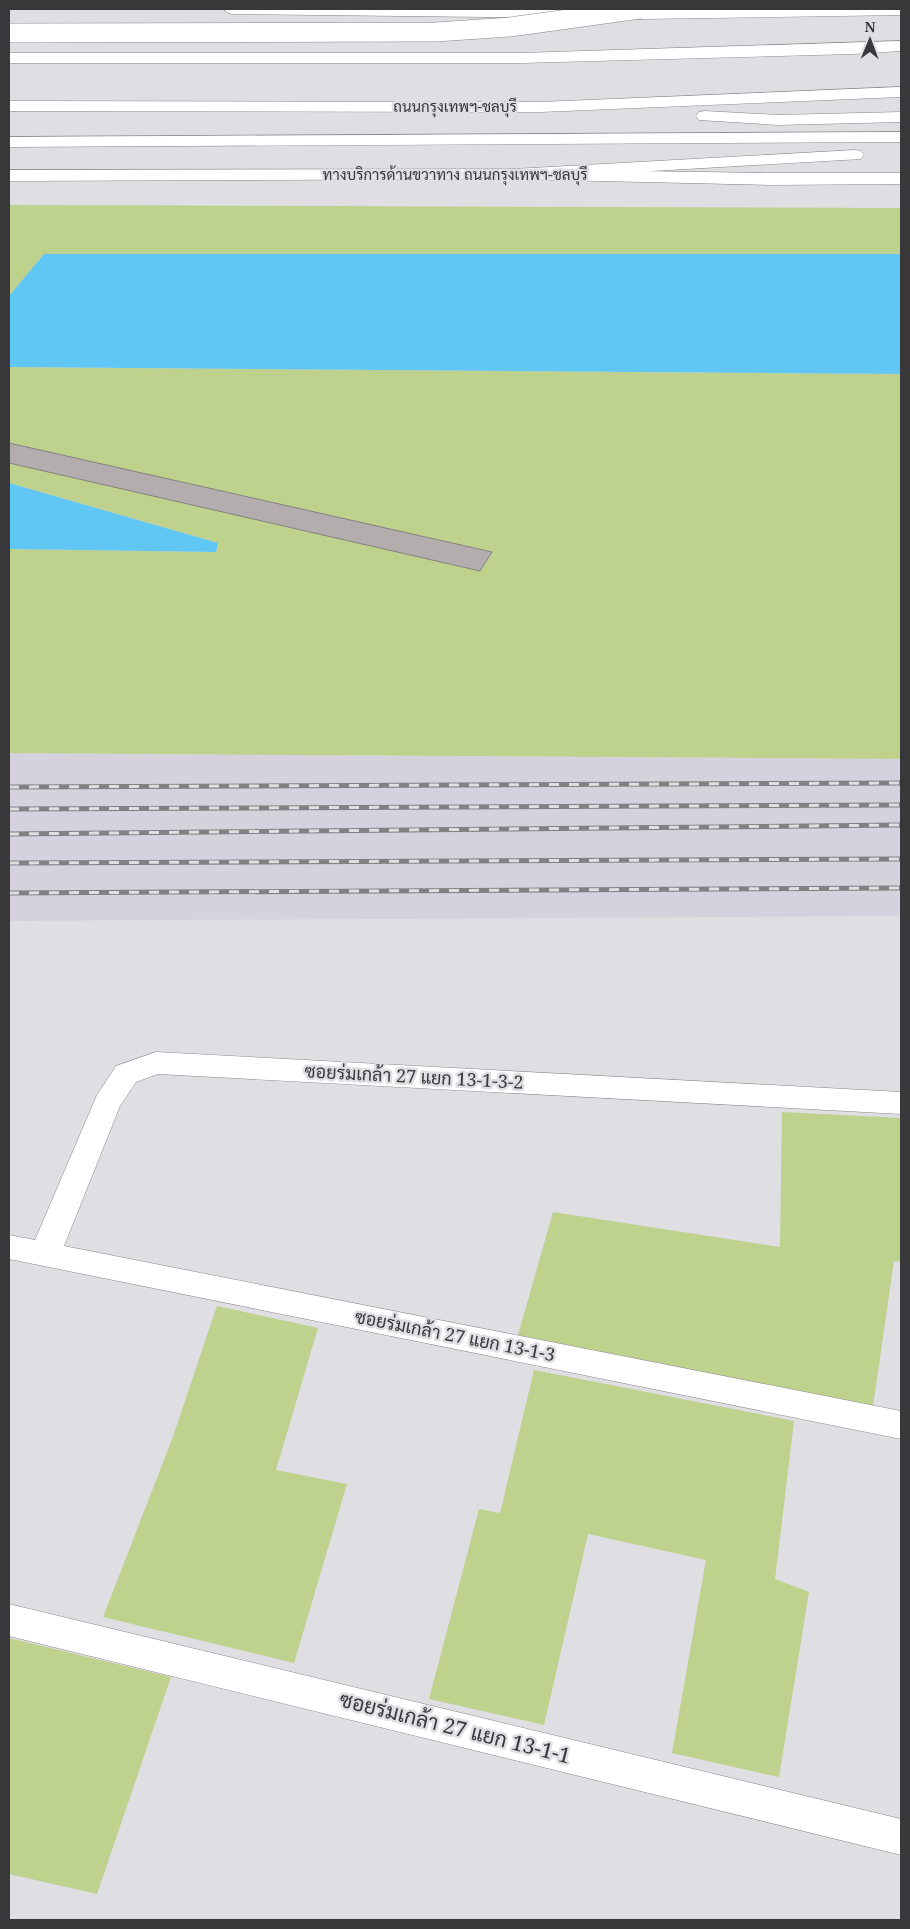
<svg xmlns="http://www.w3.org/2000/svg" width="910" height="1929" font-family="'Noto Serif',Sarabun,serif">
  <rect width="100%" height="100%" fill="#dfdee3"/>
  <path fill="#d5d2dd" d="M9 753 901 759V916L9 921Z"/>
  <path fill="#bed18d" d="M9 205 901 208V254H44L9 296Z
    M9 367 901 374V759L9 753V549L216 552 218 543 9 483Z
    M782 1112 901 1118V1262L894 1261 873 1406 518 1335 553 1212 780 1247Z
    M217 1306 318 1328 276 1470 347 1484 294 1663 103 1617 171 1442Z
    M534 1370 794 1421 775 1579 809 1592 779 1777 672 1753 706 1560 588 1534 544 1725 429 1699 479 1509 500 1513Z
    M9 1638 171 1677 97 1894 9 1874Z"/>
  <path fill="#60c6f3" d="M44 254H901V374L9 367V296Z
    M9 483 218 543 216 552 9 549Z"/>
  <path fill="#b3aead" stroke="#858180" d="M9 443 492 552 480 571 9 463Z"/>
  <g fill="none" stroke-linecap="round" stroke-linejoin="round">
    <g stroke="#87868a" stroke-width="1">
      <path id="street" d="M156 1052 901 1092V1114L158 1074 136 1082 120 1106 64 1246 901 1411V1439L9 1259V1235L35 1240 97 1095 116 1066Z
        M9 1604 901 1819V1855L9 1636Z"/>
    </g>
    <g stroke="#87868a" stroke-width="1">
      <path id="secondary" d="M514 169 771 173H901V184L771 185 514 179 9 181V170Z"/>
    </g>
    <g stroke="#87868a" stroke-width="1">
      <path id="highway" d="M224 9H901V15L644 19 232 14 226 12Z
        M901 41V51L852 54 521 63H9V53H521Z
        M901 87V97L540 112 9 111V101L540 102Z
        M705 111 778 115 901 112V122L778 125 699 120 696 116 699 112Z
        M901 132V142L9 147V137Z
        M855 150 861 151 864 155 861 159 514 179 508 178 505 174 508 170 514 169Z"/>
    </g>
    <use href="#street" fill="#fff" fill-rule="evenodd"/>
    <use href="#secondary" fill="#fff" fill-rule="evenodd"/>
    <use href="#highway" fill="#fff" fill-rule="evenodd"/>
    <g stroke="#818084" stroke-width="5">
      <path id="rail" d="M9 787 901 783
        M9 809 901 805
        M9 834 901 825
        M9 863 901 859
        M9 893 901 888"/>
    </g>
    <use href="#rail" stroke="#dfdee3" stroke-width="3" stroke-dasharray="10" stroke-linecap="butt"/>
    <g stroke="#87868a" stroke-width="20" stroke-linecap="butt">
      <path id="highway-bridge" d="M9 33 436 32 510 27 640 9"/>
    </g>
    <use href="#highway-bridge" stroke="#fff" stroke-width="19"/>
  </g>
  <g text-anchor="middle" stroke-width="5" stroke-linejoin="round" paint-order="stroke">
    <g font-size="15" fill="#383739" stroke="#dfdee3">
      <text x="455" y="112">ถนนกรุงเทพฯ-ชลบุรี</text>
      <text x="455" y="180">ทางบริการด้านขวาทาง ถนนกรุงเทพฯ-ชลบุรี</text>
    </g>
    <g font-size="18" fill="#383739" stroke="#dfdee3">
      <text transform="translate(414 1077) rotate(3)" y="6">ซอยร่มเกล้า 27 แยก 13-1-3-2</text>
      <text transform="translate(455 1336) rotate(11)" y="6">ซอยร่มเกล้า 27 แยก 13-1-3</text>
    </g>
    <g font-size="21" fill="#383739" stroke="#dfdee3">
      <text transform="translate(455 1728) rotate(14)" y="7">ซอยร่มเกล้า 27 แยก 13-1-1</text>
    </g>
  </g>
  <rect width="910" height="1929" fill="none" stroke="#383739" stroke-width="20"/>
  <g transform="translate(870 40) rotate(1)" stroke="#dfdee3" stroke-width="4" paint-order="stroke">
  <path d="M0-4L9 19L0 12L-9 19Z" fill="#383739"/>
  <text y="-8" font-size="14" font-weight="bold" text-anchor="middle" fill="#383739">N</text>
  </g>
</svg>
